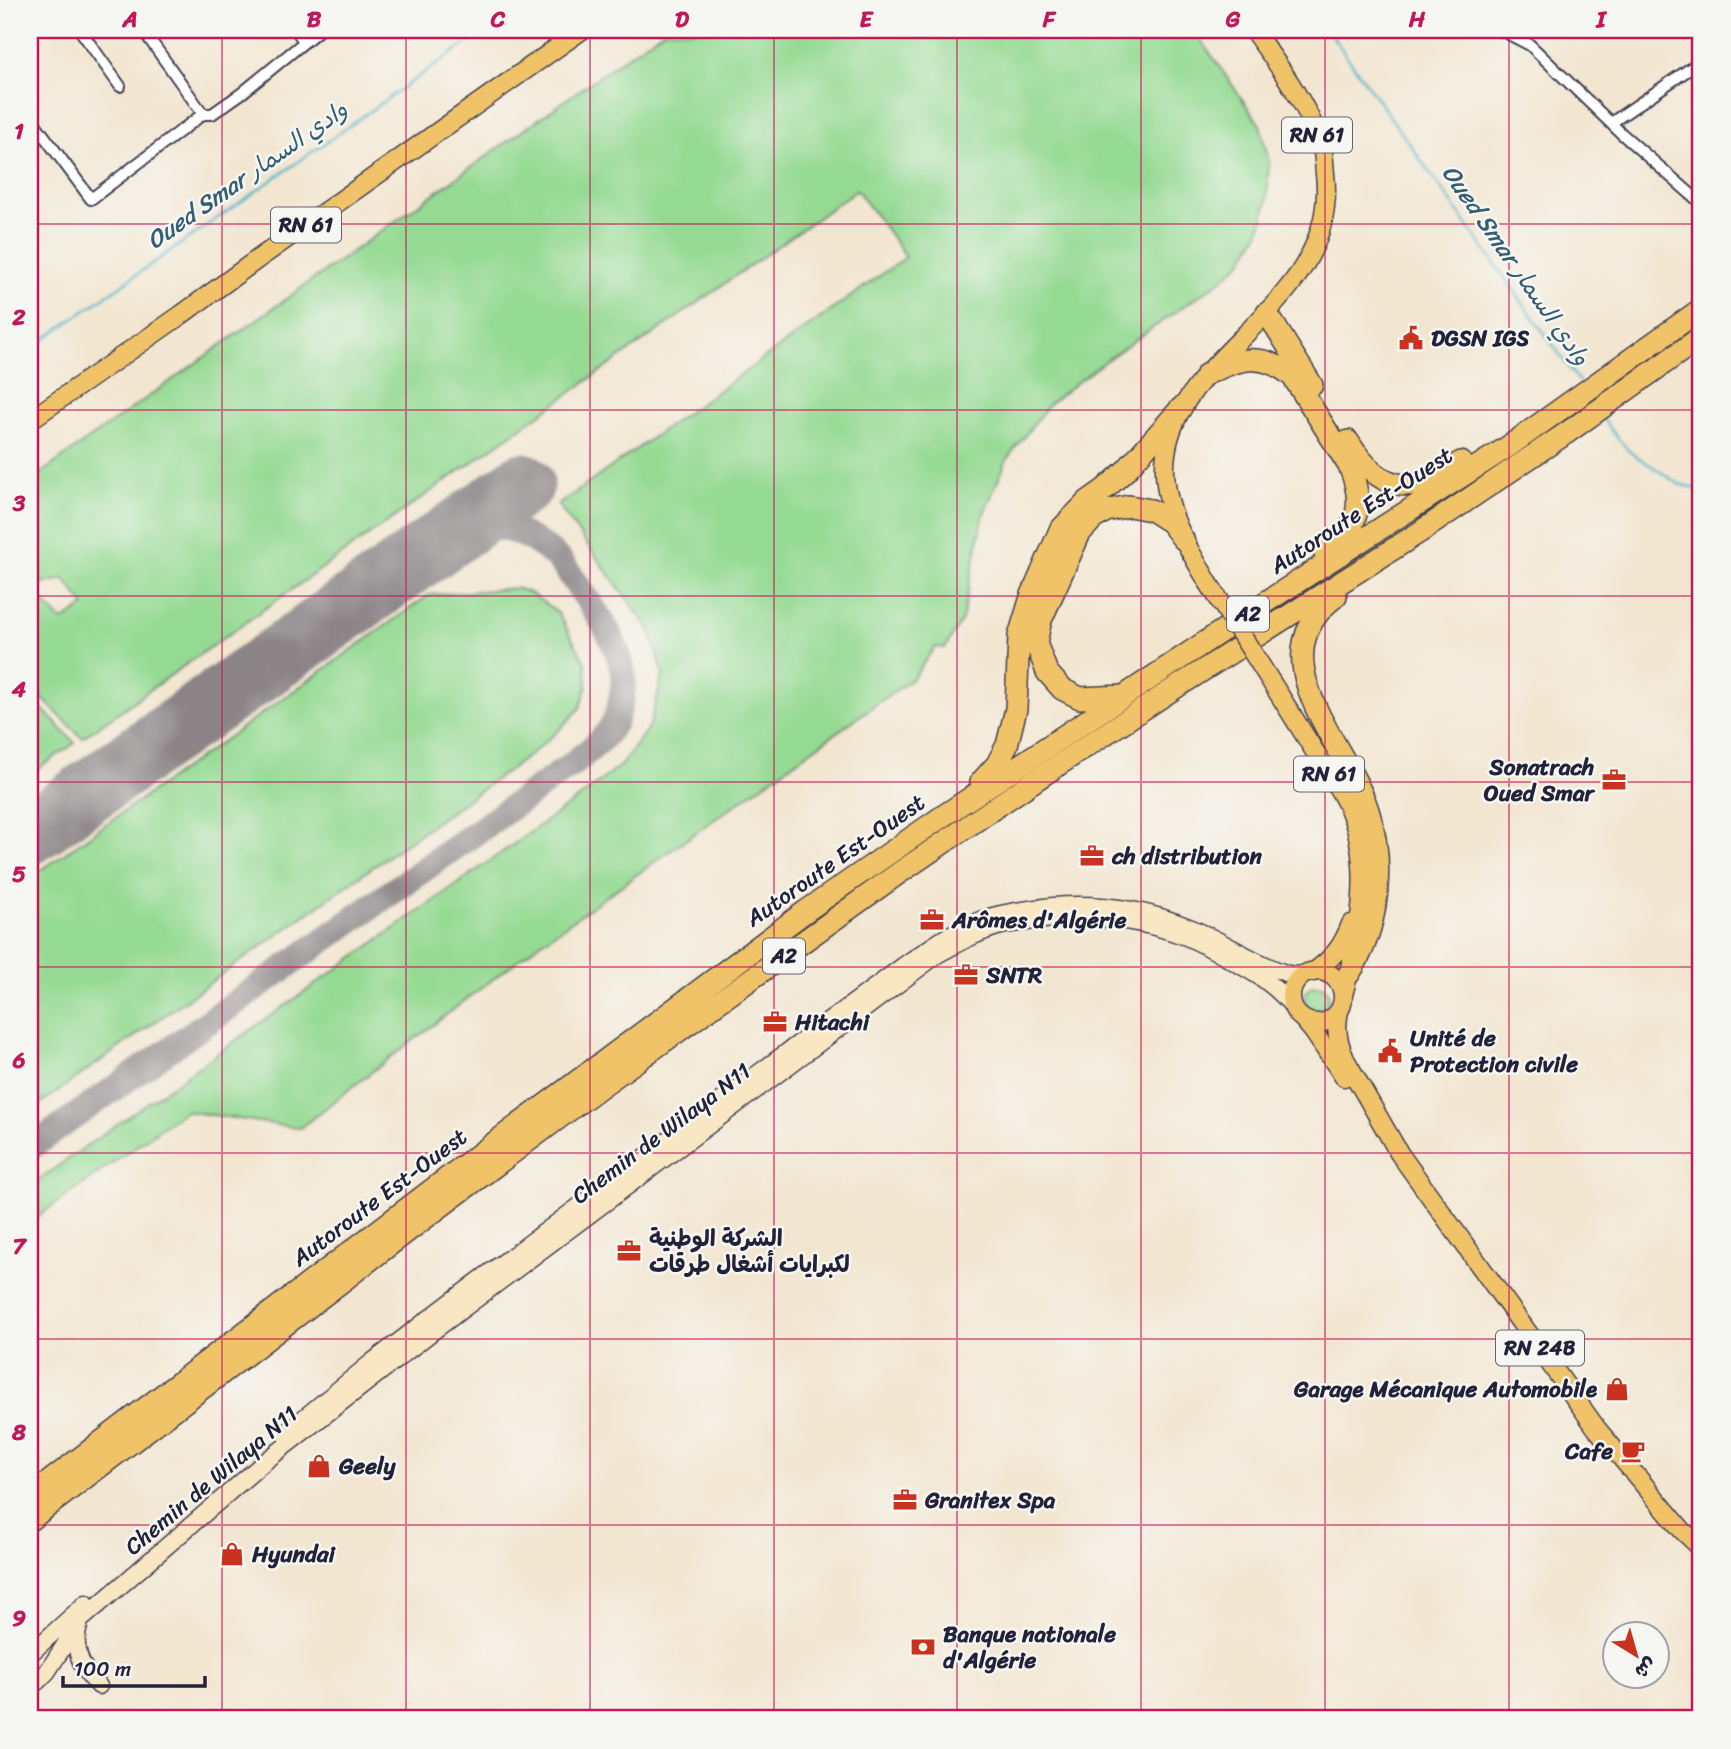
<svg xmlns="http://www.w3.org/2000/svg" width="1731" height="1749" font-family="Sriracha,'Playpen Sans Arabic',sans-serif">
  <rect width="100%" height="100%" fill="#f6f6f2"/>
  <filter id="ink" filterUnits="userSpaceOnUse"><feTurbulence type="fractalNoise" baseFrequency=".0143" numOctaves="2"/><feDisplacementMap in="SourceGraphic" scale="14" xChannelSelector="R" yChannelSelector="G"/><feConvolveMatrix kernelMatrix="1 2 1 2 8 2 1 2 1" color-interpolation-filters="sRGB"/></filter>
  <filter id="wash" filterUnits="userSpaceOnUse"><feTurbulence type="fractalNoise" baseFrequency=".00686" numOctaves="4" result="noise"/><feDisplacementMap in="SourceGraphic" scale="28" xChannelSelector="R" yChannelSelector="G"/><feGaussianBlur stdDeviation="1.57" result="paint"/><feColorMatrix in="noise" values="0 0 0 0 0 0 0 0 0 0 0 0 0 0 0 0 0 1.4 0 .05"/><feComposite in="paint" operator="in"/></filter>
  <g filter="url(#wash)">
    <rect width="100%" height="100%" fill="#f3e6d1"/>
    <path fill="#95da93" stroke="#5c7e67" stroke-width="2" d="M664 30H1194L1260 125 1269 162 1267 200 1260 231 1242 261 1223 279 1105 361 1050 403 1007 459 984 513 962 620 945 648 935 647 913 678 535 947 365 1077 300 1128 185 1111 30 1222V1186L583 795 621 765 650 725 663 673 650 630 558 505 906 257 857 190 82 738 30 686V594L34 600 43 601 62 621 85 606 64 579 34 585 30 579V481Z
      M516 588 530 593 558 613 586 664 587 686 580 708 557 732 530 755 30 1111V878L429 595Z
      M30 696 75 743 30 774Z
      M1305 997a12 12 0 1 1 24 0a12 12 0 1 1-24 0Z"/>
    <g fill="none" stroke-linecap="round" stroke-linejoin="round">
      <path stroke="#49b5c6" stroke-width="2.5" d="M1328 30 1580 383
        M30 349 325 143 485 30
        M1603 418 1615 435 1630 452 1679 484 1701 490"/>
      <path stroke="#8a8486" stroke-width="26" d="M30 1148 574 763C589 750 607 738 615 720 620 707 625 687 623 673 617 638 595 611 576 583 570 574 564 564 556 557 543 545 527 535 510 530 486 523 464 532 442 541"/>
      <path stroke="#8a8486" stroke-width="63" d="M30 833 523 484"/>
    </g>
  </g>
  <g filter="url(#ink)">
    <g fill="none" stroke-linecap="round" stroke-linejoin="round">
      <g stroke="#413f52" stroke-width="14">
        <path id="street" d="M80 30 120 86
          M143 30 203 114
          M296 30 304 41
          M1501 30 1530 45 1622 134 1701 203
          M30 117 91 199 203 114H212L242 93 319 30
          M1611 123 1701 61"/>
      </g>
      <g stroke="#413f52" stroke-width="19">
        <path id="secondary" d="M284 1434 373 1361 474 1284 907 963C929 948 951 932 975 922 990 915 1006 913 1022 910 1078 900 1136 905 1189 927 1222 940 1251 961 1285 973L1292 975 1307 974
          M79 1626C72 1650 82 1670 99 1686
          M30 1654 86 1603
          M30 1686 37 1682 47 1672 81 1620 262 1464 431 1333 937 955C957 944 978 932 1001 926 1009 924 1019 923 1027 922 1081 914 1135 917 1186 937 1201 943 1215 951 1229 959 1256 974 1273 983 1293 1007"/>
      </g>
      <g stroke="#413f52" stroke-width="21">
        <path id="primary" d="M30 420 181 315 255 261 582 30
          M1208 582C1191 553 1173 525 1167 491 1142 358 1342 318 1325 174 1324 164 1324 152 1321 143 1305 101 1279 66 1253 30
          M1263 669C1282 699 1301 729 1320 760 1330 776 1343 793 1350 811 1374 869 1359 936 1343 995
          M1291 997a26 26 0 1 1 52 0a26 26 0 1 1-52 0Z
          M1314 972C1334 957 1342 947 1351 924
          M1339 1011C1335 1029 1338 1042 1345 1059L1399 1153 1597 1429 1682 1530 1701 1548
          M1303 1019 1313 1031 1344 1077"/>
      </g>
      <g stroke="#413f52" stroke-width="24">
        <path id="highway" d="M1267 313 1312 385
          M1207 374C1240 358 1263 351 1293 377L1349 466C1360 491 1363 518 1342 538 1336 543 1329 546 1323 550
          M1348 441C1362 464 1384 490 1415 484 1431 481 1446 470 1461 462
          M1336 596C1254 659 1346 742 1368 810 1385 862 1380 927 1349 974
          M1124 696 1080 698 1062 689 1047 672 1036 643 1041 620 1080 533 1093 519 1106 511 1129 506 1151 510 1170 522 1183 539
          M981 782 997 764 1007 745 1016 709 1019 636 1031 597 1060 530 1088 501 1105 489 1126 470 1181 408
          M30 1496 455 1172 806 911 940 818 1255 609 1509 446 1701 309
          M30 1520 404 1234 599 1088 899 873 1037 779 1172 690 1420 532 1568 432 1701 337"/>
      </g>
      <use href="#street" stroke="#fff" stroke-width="10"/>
      <use href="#secondary" stroke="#f9e7c3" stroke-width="16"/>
      <use href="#primary" stroke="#f1c369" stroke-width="18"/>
      <use href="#highway" stroke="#f1c369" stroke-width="21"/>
      <g stroke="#413f52" stroke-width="21" stroke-linecap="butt">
        <path id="primary-bridge" d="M1208 582 1263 669"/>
      </g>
      <use href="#primary-bridge" stroke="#f1c369" stroke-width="18"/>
    </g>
  </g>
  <path fill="none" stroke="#c2185b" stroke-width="2" stroke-opacity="0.55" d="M222 30V1719M406 30V1719M590 30V1719M774 30V1719M957 30V1719M1141 30V1719M1325 30V1719M1509 30V1719M30 224H1701M30 410H1701M30 596H1701M30 782H1701M30 967H1701M30 1153H1701M30 1339H1701M30 1525H1701"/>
  <defs>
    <g id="civic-bare" transform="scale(1.89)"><path d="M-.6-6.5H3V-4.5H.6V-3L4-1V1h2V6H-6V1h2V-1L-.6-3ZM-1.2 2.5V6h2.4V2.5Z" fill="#c8321e" stroke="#f6f6f2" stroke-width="2.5" paint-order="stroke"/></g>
    <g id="office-bare" transform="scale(1.89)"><path d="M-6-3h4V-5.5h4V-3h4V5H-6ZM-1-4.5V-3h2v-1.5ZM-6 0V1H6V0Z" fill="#c8321e" stroke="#f6f6f2" stroke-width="2.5" paint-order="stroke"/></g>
    <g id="shop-bare" transform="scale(1.89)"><path d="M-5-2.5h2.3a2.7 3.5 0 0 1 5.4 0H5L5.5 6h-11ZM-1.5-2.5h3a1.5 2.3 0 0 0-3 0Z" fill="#c8321e" stroke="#f6f6f2" stroke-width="2.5" paint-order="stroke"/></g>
    <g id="cafe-bare" transform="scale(1.89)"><path d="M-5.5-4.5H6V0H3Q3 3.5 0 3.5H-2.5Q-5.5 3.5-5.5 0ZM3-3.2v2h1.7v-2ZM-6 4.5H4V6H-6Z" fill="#c8321e" stroke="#f6f6f2" stroke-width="2.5" paint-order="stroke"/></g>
    <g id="bank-bare" transform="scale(1.89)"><path d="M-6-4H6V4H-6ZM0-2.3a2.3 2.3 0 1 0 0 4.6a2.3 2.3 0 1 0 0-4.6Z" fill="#c8321e" stroke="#f6f6f2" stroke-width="2.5" paint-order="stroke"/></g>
  </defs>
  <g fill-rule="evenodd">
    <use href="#civic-bare" x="1411" y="338"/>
    <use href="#office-bare" x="1614" y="780"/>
    <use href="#office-bare" x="1092" y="856"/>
    <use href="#office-bare" x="932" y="920"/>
    <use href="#office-bare" x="966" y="975"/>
    <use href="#office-bare" x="775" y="1022"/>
    <use href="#civic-bare" x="1390" y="1051"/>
    <use href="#office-bare" x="629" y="1251"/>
    <use href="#shop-bare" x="1617" y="1389"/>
    <use href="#cafe-bare" x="1633" y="1451"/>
    <use href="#shop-bare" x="319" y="1466"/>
    <use href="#office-bare" x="905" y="1500"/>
    <use href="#shop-bare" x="232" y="1554"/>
    <use href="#bank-bare" x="923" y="1647"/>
  </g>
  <g text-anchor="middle" stroke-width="5" stroke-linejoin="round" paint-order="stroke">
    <g fill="#f6f6f2" stroke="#626272" stroke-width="2">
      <rect x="1282" y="117.5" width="70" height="35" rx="5"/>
      <rect x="271" y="207.5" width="70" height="35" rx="5"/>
      <rect x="1227" y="596.5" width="42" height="35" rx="5"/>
      <rect x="1294" y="756.5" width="70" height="35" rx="5"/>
      <rect x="763" y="938.5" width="42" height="35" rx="5"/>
      <rect x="1496" y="1330.5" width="88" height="35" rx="5"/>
    </g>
    <g font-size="21" font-weight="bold" fill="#22223b">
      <text x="1317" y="142">RN 61</text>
      <text x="306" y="232">RN 61</text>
      <text x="1248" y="621">A2</text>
      <text x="1329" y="781">RN 61</text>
      <text x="784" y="963">A2</text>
      <text x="1540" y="1355">RN 24B</text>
    </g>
    <g font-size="23" font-weight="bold" fill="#22223b" stroke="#f6f6f2" text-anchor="start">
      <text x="1431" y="346">DGSN IGS</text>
      <text x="1594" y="775" text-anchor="end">Sonatrach<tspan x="1594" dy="26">Oued Smar</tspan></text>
      <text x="1112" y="864">ch distribution</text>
      <text x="952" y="928">Arômes d'Algérie</text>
      <text x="986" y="983">SNTR</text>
      <text x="795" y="1030">Hitachi</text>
      <text x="1410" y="1046">Unité de<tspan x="1410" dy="26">Protection civile</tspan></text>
      <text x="649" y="1246">الشركة الوطنية<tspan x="649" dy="26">لكبرايات أشغال طرقات</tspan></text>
      <text x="1597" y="1397" text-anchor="end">Garage Mécanique Automobile</text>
      <text x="1613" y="1459" text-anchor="end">Cafe</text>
      <text x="339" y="1474">Geely</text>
      <text x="925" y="1508">Granitex Spa</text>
      <text x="252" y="1562">Hyundai</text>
      <text x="943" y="1642">Banque nationale<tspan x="943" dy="26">d'Algérie</tspan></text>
    </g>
    <g font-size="23" fill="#22223b" stroke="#f6f6f2">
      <text transform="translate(1361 510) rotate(-33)" y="8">Autoroute Est-Ouest</text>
      <text transform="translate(835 860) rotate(-35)" y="8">Autoroute Est-Ouest</text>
      <text transform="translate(661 1133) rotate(-37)" y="8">Chemin de Wilaya N11</text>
      <text transform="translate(379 1197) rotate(-37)" y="8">Autoroute Est-Ouest</text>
      <text transform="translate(211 1480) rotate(-40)" y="8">Chemin de Wilaya N11</text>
    </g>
    <g font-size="24" font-style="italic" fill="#325d73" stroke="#f6f6f2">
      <text transform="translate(247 175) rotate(-35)" y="8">Oued Smar وادي السمار</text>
      <text transform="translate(1516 265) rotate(55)" y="8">Oued Smar وادي السمار</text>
    </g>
  </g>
  <rect width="1731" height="1749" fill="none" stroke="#f6f6f2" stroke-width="77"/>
  <g transform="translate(1636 1655) rotate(143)"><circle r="33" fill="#f6f6f2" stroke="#a1a1a9" stroke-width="2"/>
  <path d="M0-5L12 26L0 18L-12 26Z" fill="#c8321e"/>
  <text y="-10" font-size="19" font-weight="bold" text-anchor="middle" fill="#22223b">ش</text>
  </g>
  <path d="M63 1676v10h142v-10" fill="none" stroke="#22223b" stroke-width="3.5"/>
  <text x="74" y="1676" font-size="21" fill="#22223b" stroke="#f6f6f2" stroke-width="5" paint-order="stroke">100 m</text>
  <rect x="38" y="38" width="1654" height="1672" fill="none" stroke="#c2185b" stroke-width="2.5"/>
  <g font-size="23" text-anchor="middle" font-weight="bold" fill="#c2185b">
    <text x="130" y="27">A</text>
    <text x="314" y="27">B</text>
    <text x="498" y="27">C</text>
    <text x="682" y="27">D</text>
    <text x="866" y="27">E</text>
    <text x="1049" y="27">F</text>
    <text x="1233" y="27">G</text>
    <text x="1417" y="27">H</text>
    <text x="1601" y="27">I</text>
    <text x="19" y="139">1</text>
    <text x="19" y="325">2</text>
    <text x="19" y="511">3</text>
    <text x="19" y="697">4</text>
    <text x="19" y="882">5</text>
    <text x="19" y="1068">6</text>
    <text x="19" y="1254">7</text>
    <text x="19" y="1440">8</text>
    <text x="19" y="1626">9</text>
  </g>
</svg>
